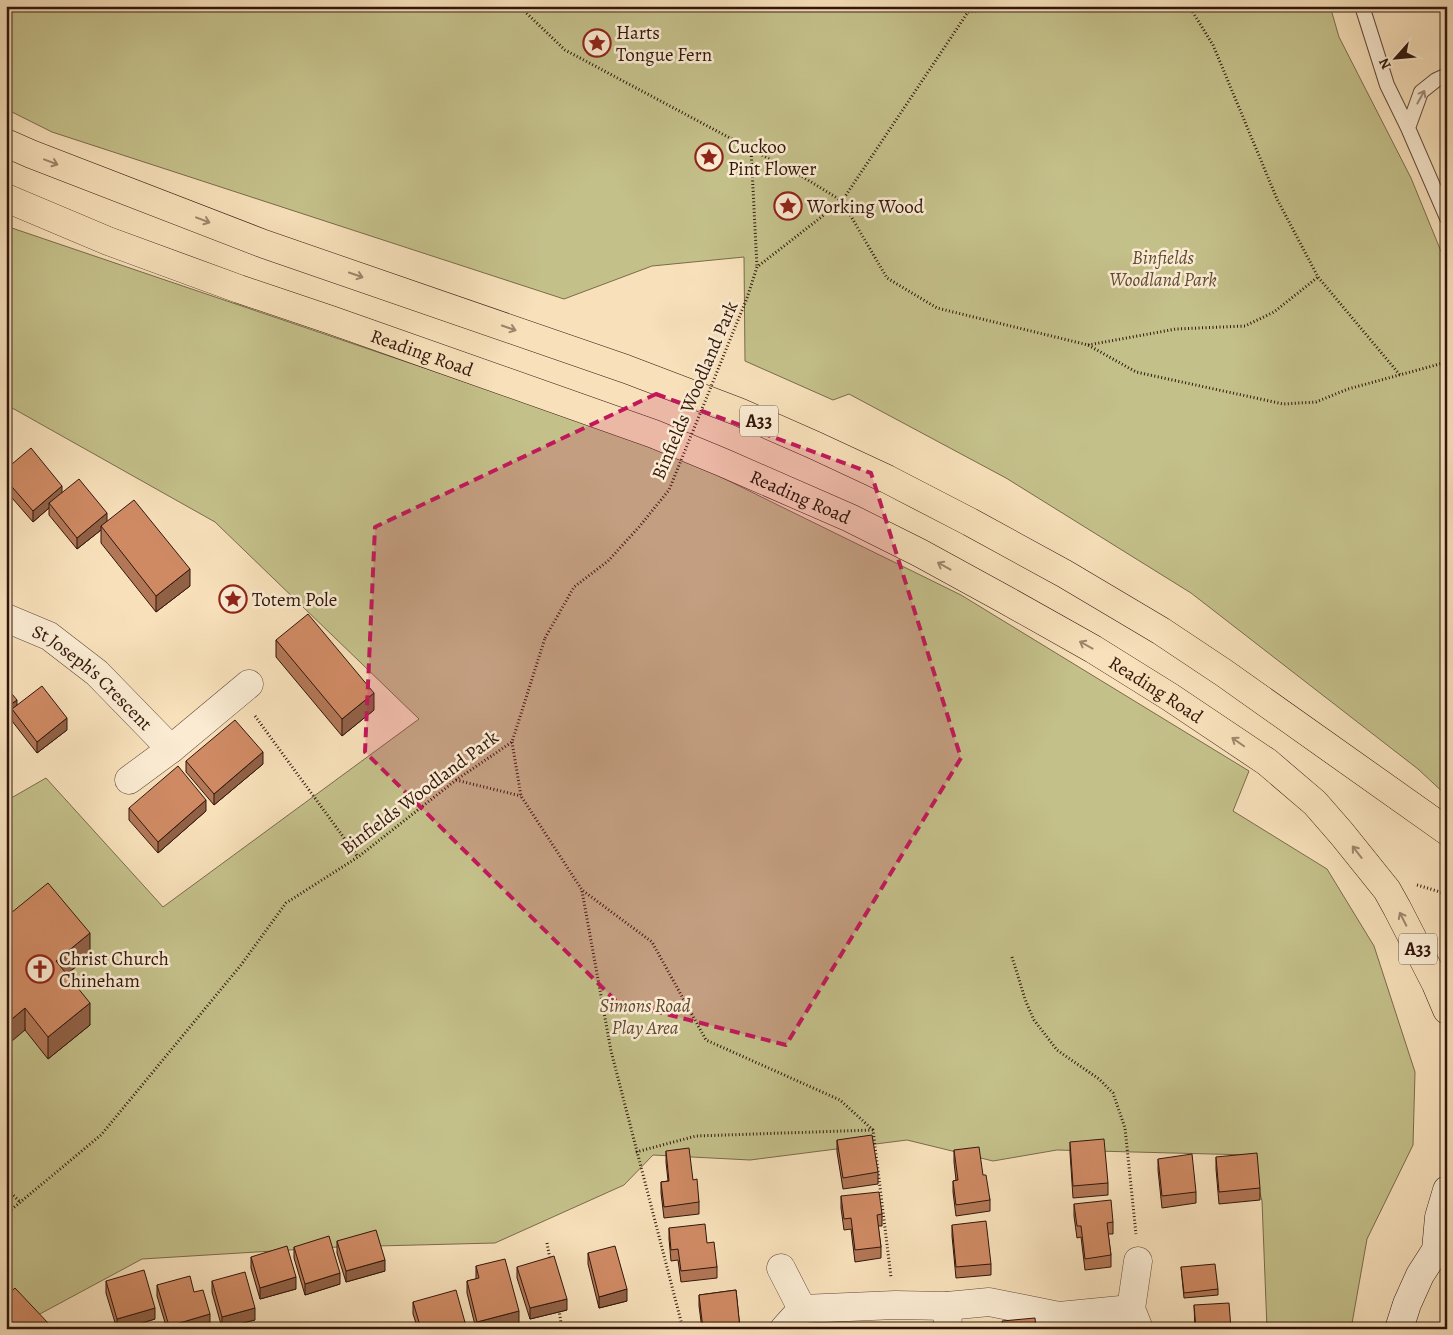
<svg xmlns="http://www.w3.org/2000/svg" width="1453" height="1335" font-family="Alegreya,serif">
  <rect width="100%" height="100%" fill="#f7e0ba"/>
  <filter id="stains"><feTurbulence type="fractalNoise" baseFrequency=".004" numOctaves="4"/><feColorMatrix values="0 0 0 0 .2 0 0 0 0 .09 0 0 0 0 .02 0 0 0 .5 -.17"/></filter>
  <radialGradient id="worn" r=".72"><stop offset=".6" stop-color="#630" stop-opacity="0"/><stop offset="1" stop-color="#630" stop-opacity=".3"/></radialGradient>
  <path fill="#c4c08a" stroke="#7a6b4b" d="M6 6H1330L1339 37 1411 178 1447 266V796L1418 769 1191 593 1006 478 849 394 833 400 745 361 744 257 652 266 564 299 52 132 6 109Z
    M6 226 666 450 961 595 1249 771 1233 811 1327 869 1374 946 1415 1072 1413 1145 1367 1239 1351 1329H1267L1262 1201 1250 1155 1057 1150 993 1161 907 1140 750 1160 653 1155 624 1185 495 1243 338 1247 142 1259 12 1329H6V801L46 778 163 907 419 719 215 522 14 409 6 406Z"/>
  <g fill="none" stroke-linecap="round" stroke-linejoin="round">
    <g stroke="#624838" stroke-width="16">
      <path id="lane" d="M1362 6 1387 85 1408 128 1447 218
        M1408 128 1421 92 1436 80 1447 75"/>
    </g>
    <g stroke="#624838" stroke-width="29">
      <g id="street">
        <path id="s1" d="M6 618 49 636 97 673 171 749"/>
        <path d="M129 780 171 749 249 684"/>
        <path d="M1138 1261 1131 1309 1139 1329"/>
        <path d="M781 1268 802 1309 784 1329"/>
        <path d="M947 1306 948 1329"/>
        <path d="M802 1309 895 1305 947 1306 989 1302 1059 1316 1131 1309"/>
      </g>
    </g>
    <g stroke="#31160c" stroke-width="29">
      <path id="secondary" d="M1399 1329 1407 1304 1420 1275 1436 1250 1439 1217 1447 1190"/>
    </g>
    <g stroke="#31160c" stroke-width="29">
      <g id="highway">
        <path d="M6 143 31 154 264 244 626 369 739 412 814 445 887 479 970 522 1065 574 1161 631 1224 673 1447 831"/>
        <path id="s2" d="M6 198 108 241 239 289 331 320 654 434 724 463 850 518 920 553 1004 599 1093 649 1170 697 1267 762 1315 803 1342 834 1387 890 1397 908 1436 984 1447 1010"/>
      </g>
    </g>
    <path stroke="#31160c" stroke-width="3" stroke-dasharray="1 2.5" stroke-linecap="butt" d="M519 6 565 50 803 177 842 201 887 278 937 308 1088 345 1136 372 1283 404 1316 402 1348 389 1447 362
      M1189 6 1213 45 1277 199 1318 277 1400 375
      M751 149 757 267
      M747 298 757 267 842 201 968 12 1024 6
      M1088 345 1176 329 1245 326 1274 312 1318 277
      M255 716 358 857
      M512 742 521 796 582 890 652 942 706 1040 840 1100 873 1130 891 1277
      M456 780 521 796
      M1417 885 1447 894
      M582 891 611 1051 683 1329
      M1012 957 1026 1002 1034 1020 1057 1050 1099 1079 1113 1093 1125 1128 1136 1234
      M636 1152 696 1136 873 1130
      M6 1188 21 1203
      M6 1214 101 1135 241 965 286 903 358 857 456 780 512 742 545 638
      M547 1243 550 1259
      M559 1310 562 1329"/>
    <use href="#lane" stroke="#faebd2" stroke-width="14"/>
    <use href="#street" stroke="#faebd2" stroke-width="28"/>
    <use href="#secondary" stroke="#faebd2" stroke-width="28"/>
    <use href="#highway" stroke="#f7e0ba" stroke-width="28"/>
    <path stroke="#31160c" stroke-width="3" stroke-dasharray="1 2.5" stroke-linecap="butt" d="M545 638 574 587 608 561 639 527 669 490 747 298"/>
  </g>
  <path fill="#b27756" stroke="#31160c" d="M6 450 8 468 62 493 107 521 190 586 156 612 101 543V530L77 549 49 515V508L33 522 6 491Z
    M276 640 374 710 342 736 276 657Z
    M6 687 17 705 67 730 37 753 12 721V715Z
    M186 761 263 764 214 805 186 772Z
    M129 808 206 811 158 853 129 820Z
    M6 917 90 955 66 975 90 1025 48 1059 25 1030Z
    M837 1140 878 1172V1184L843 1189 837 1152Z
    M1070 1142 1108 1183V1195L1073 1198 1070 1153Z
    M954 1150 983 1175 990 1200V1211L956 1216 953 1192V1181L956 1180 954 1162Z
    M666 1151 693 1180 699 1202V1214L664 1218 661 1193V1182L668 1181 666 1162Z
    M1216 1157 1260 1188V1200L1219 1204 1216 1169Z
    M1158 1159 1196 1192V1203L1162 1208 1158 1170Z
    M841 1196 882 1214V1226H878L881 1247V1258L855 1262 851 1229 844 1230 841 1208Z
    M1074 1204 1113 1222V1234H1108L1111 1255V1267L1085 1270 1081 1237 1077 1238 1074 1216Z
    M952 1225 991 1264V1275L956 1278 952 1236Z
    M669 1228 707 1243 717 1267V1278L681 1282 678 1260 671 1261 669 1239Z
    M337 1241 385 1271 346 1282 337 1253Z
    M294 1247 340 1284 305 1295 294 1258Z
    M588 1253 627 1301 599 1308 588 1264Z
    M251 1257 296 1289 260 1299 251 1268Z
    M476 1266 519 1323 495 1329H476L467 1293V1281L476 1279Z
    M517 1267 567 1310 530 1319 517 1278Z
    M1181 1267 1218 1289V1295L1184 1298Z
    M106 1281 155 1319 122 1329H117L106 1293Z
    M212 1281 255 1320 222 1328 212 1292Z
    M157 1285 194 1292 210 1325 198 1329H167L157 1296Z
    M736 1290 740 1329H702L699 1306V1295Z
    M413 1302 466 1326V1329H418L413 1314Z
    M1194 1305 1231 1329H1195Z"/>
  <path fill="#916146" stroke="#31160c" d="M8 452V469L6 470V453Z
    M62 486V497L49 503V508L33 522V511Z
    M107 513V524L101 526V530L77 549V538Z
    M190 569V586L156 612V596Z
    M374 693V710L342 736V719Z
    M17 700V711L12 709V715L6 720V708Z
    M67 718V730L37 753V742Z
    M263 752V764L214 805V794Z
    M206 800V811L158 853V842Z
    M90 933V955L56 983V961Z
    M90 1003V1025L48 1059V1037Z
    M25 1008V1030L6 1046V1024Z
    M385 1260V1271L346 1282V1271Z
    M340 1273V1284L305 1295V1284Z
    M296 1277V1289L260 1299V1288Z
    M627 1289V1301L599 1308V1297Z
    M567 1299V1310L530 1319V1308Z
    M155 1308V1319L122 1329H117V1319Z
    M255 1308V1320L222 1328V1317Z
    M519 1311V1323L495 1329H477V1322Z
    M210 1314V1325L198 1329H169V1326Z
    M49 1324V1329H44Z"/>
  <path fill="#cf8a64" stroke="#31160c" d="M31 448 62 486 33 511 6 480V469Z
    M79 479 107 513 77 538 49 503Z
    M134 500 190 569 156 596 101 526Z
    M308 614 374 693 342 719 276 640Z
    M42 686 67 718 37 742 12 709Z
    M6 687 17 700 6 708Z
    M235 720 263 752 214 794 186 761Z
    M178 766 206 800 158 842 129 808Z
    M48 883 90 933 56 961 90 1003 48 1037 25 1008 6 1024V917Z
    M872 1135 878 1172 843 1178 837 1140Z
    M1104 1139 1108 1183 1073 1186 1070 1142Z
    M979 1147 983 1175H986L990 1200 956 1205 953 1181 958 1180 954 1150Z
    M689 1148 693 1180 697 1179 699 1202 664 1207 661 1182 669 1181 666 1151Z
    M1257 1153 1260 1188 1219 1192 1216 1157Z
    M1192 1154 1196 1192 1162 1196 1158 1159Z
    M879 1192 882 1214 877 1215 881 1247 855 1250 851 1218 844 1219 841 1196Z
    M1111 1200 1113 1222 1107 1223 1111 1255 1085 1259 1081 1226H1077L1074 1204Z
    M986 1221 991 1264 956 1267 952 1225Z
    M705 1224 707 1243 714 1242 717 1267 681 1271 678 1249 671 1250 669 1228Z
    M376 1230 385 1260 346 1271 337 1241Z
    M329 1236 340 1273 305 1284 294 1247Z
    M287 1246 296 1277 260 1288 251 1257Z
    M615 1246 627 1289 599 1297 588 1253Z
    M554 1256 567 1299 530 1308 517 1267Z
    M505 1259 519 1311 477 1322 467 1281 479 1278 476 1266Z
    M1215 1264 1218 1289 1184 1293 1181 1267Z
    M144 1270 155 1308 117 1319 106 1281Z
    M245 1272 255 1308 222 1317 212 1281Z
    M190 1276 194 1292 203 1290 210 1314 169 1326 157 1285Z
    M15 1288 49 1324 44 1329H8L6 1327V1296Z
    M456 1290 466 1326 450 1329H421L413 1302Z
    M736 1290 740 1328 732 1329H703L699 1295Z
    M1229 1303 1231 1329H1196L1194 1305Z
    M1035 1318 1036 1329H1003L1002 1321Z
    M359 1324 360 1329H344Z
    M922 1324 923 1329H897V1327Z"/>
  <defs><path id="oneway-shaft" d="M-6 0H5M1.5-3L5.5 0L1.5 3" fill="none" stroke-width="1.6" stroke-linecap="round" stroke-linejoin="round" transform="scale(1.25)"/></defs>
  <use stroke="#a08b79" href="#oneway-shaft" transform="translate(1421 97) rotate(-61)"/>
  <g stroke="#9e856c">
    <use href="#oneway-shaft" transform="translate(51 162) rotate(21)"/>
    <use href="#oneway-shaft" transform="translate(203 220) rotate(21)"/>
    <use href="#oneway-shaft" transform="translate(356 275) rotate(19)"/>
    <use href="#oneway-shaft" transform="translate(509 328) rotate(19)"/>
    <use href="#oneway-shaft" transform="translate(944 566) rotate(-151)"/>
    <use href="#oneway-shaft" transform="translate(1086 645) rotate(-151)"/>
    <use href="#oneway-shaft" transform="translate(1238 742) rotate(-145)"/>
    <use href="#oneway-shaft" transform="translate(1357 852) rotate(-128)"/>
    <use href="#oneway-shaft" transform="translate(1403 919) rotate(-117)"/>
  </g>
  <path fill="#c2185b" fill-opacity="0.2" stroke="#c2185b" stroke-width="4" stroke-dasharray="10 6" stroke-linejoin="round" d="M656 394 871 473 961 758 786 1045 616 1001 365 752 375 527Z"/>
  <defs>
    <g id="sight-ring" transform="scale(1.4375)"><circle r="9.5" fill="#faebd2" stroke="#8f2418" stroke-width="1.5"/><path d="M0-6L1.8-2.2L6-1.7L2.9 1.2L3.7 5.4L0 3.3L-3.7 5.4L-2.9 1.2L-6-1.7L-1.8-2.2Z" fill="#8f2418"/></g>
    <g id="church-ring" transform="scale(1.4375)"><circle r="9.5" fill="#faebd2" stroke="#8f2418" stroke-width="1.5"/><path d="M-1.2-6h2.4v3.5h3.3v2.4h-3.3V6h-2.4V-.1h-3.3v-2.4h3.3Z" fill="#8f2418"/></g>
  </defs>
  <g fill-rule="evenodd">
    <use href="#sight-ring" x="597" y="43"/>
    <use href="#sight-ring" x="709" y="157"/>
    <use href="#sight-ring" x="788" y="206"/>
    <use href="#sight-ring" x="233" y="599"/>
    <use href="#church-ring" x="40" y="969"/>
  </g>
  <g text-anchor="middle" stroke-width="5" stroke-linejoin="round" paint-order="stroke">
    <g fill="#faebd2" stroke="#6d5647" stroke-width="1">
      <rect x="740" y="405.5" width="38" height="31" rx="4"/>
      <rect x="1399" y="933.5" width="38" height="31" rx="4"/>
    </g>
    <g font-size="18" font-weight="bold" fill="#31160c">
      <text x="759" y="427">A33</text>
      <text x="1418" y="955">A33</text>
    </g>
    <g font-size="19" fill="#31160c" stroke="#faebd2" text-anchor="start">
      <text x="616" y="39">Harts<tspan x="616" dy="22">Tongue Fern</tspan></text>
      <text x="728" y="153">Cuckoo<tspan x="728" dy="22">Pint Flower</tspan></text>
      <text x="807" y="213">Working Wood</text>
      <text x="252" y="606">Totem Pole</text>
      <text x="59" y="965">Christ Church<tspan x="59" dy="22">Chineham</tspan></text>
    </g>
    <g font-size="19" font-style="italic" fill="#5d4932" stroke="#faebd2">
      <text x="1163" y="264">Binfields<tspan x="1163" dy="22">Woodland Park</tspan></text>
      <text x="645" y="1012">Simons Road<tspan x="645" dy="22">Play Area</tspan></text>
    </g>
    <g font-size="19" fill="#31160c" stroke="#faebd2">
      <text dy="7" stroke="none"><textPath href="#s2" startOffset="444">Reading Road</textPath></text>
      <text transform="translate(694 390) rotate(-67)" y="7">Binfields Woodland Park</text>
      <text dy="7" stroke="none"><textPath href="#s2" startOffset="849">Reading Road</textPath></text>
      <text dy="7" stroke="none"><textPath href="#s1" startOffset="106">St Joseph's Crescent</textPath></text>
      <text dy="7" stroke="none"><textPath href="#s2" startOffset="1254">Reading Road</textPath></text>
      <text transform="translate(419 792) rotate(-37)" y="7">Binfields Woodland Park</text>
    </g>
  </g>
  <rect width="1453" height="1335" fill="none" stroke="#f7e0ba" stroke-width="25"/>
  <rect x="8" y="8" width="1438" height="1320" fill="none" stroke="#31160c" stroke-width="2.5"/>
  <rect x="12" y="12" width="1428" height="1310" fill="none" stroke="#31160c"/>
  <g transform="translate(1396 58) rotate(243)" stroke="#faebd2" stroke-width="4" paint-order="stroke">
  <path d="M0-4L9 19L0 12L-9 19Z" fill="#31160c"/>
  <text y="-8" font-size="14" font-weight="bold" text-anchor="middle" fill="#31160c">N</text>
  </g>
  <rect width="100%" height="100%" filter="url(#stains)"/>
  <rect width="100%" height="100%" fill="url(#worn)"/>
</svg>
